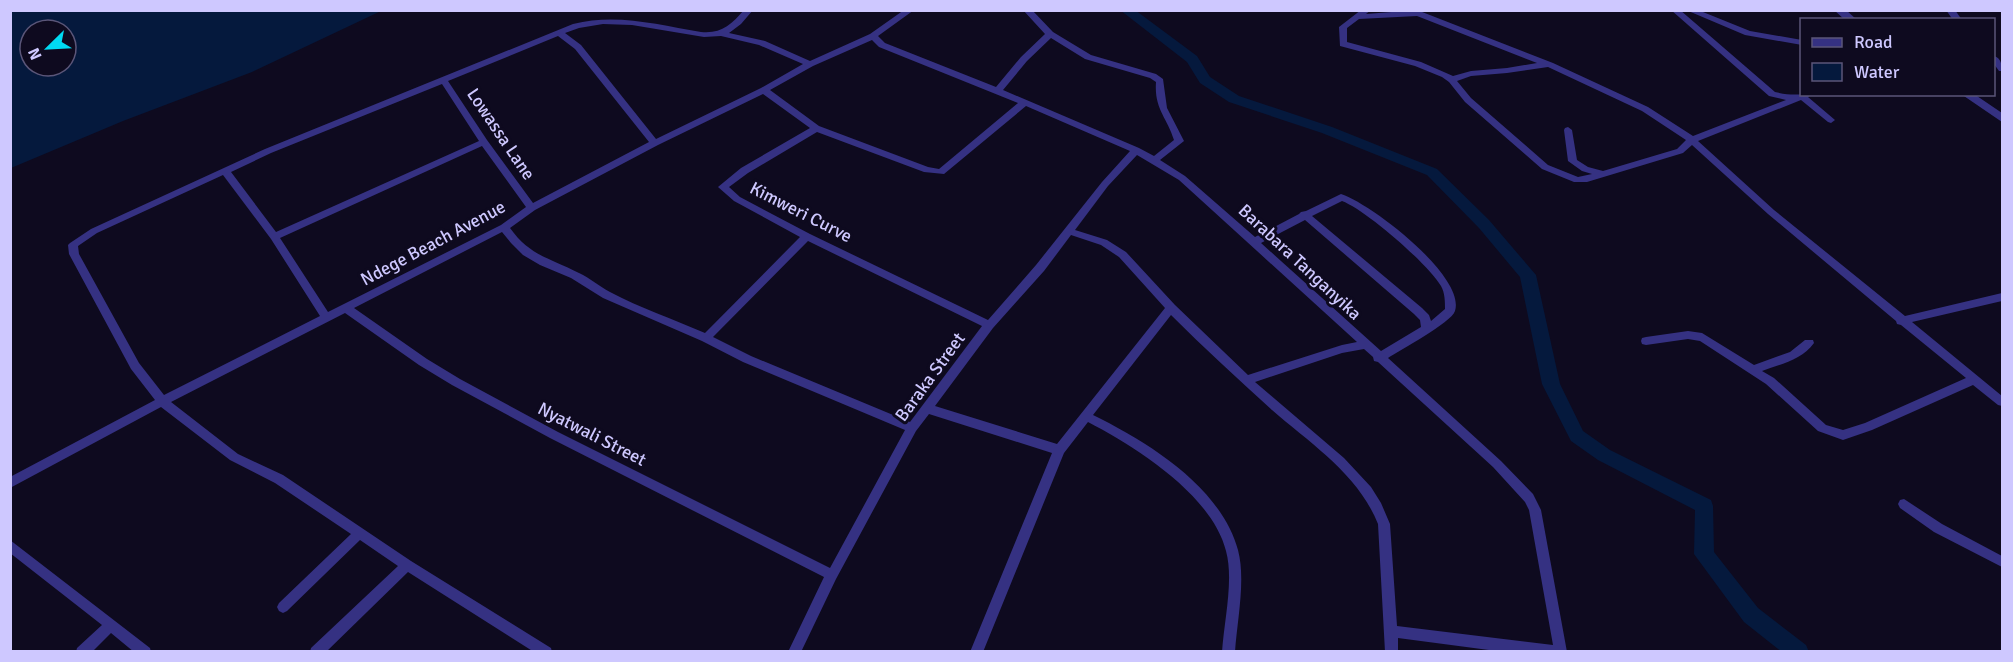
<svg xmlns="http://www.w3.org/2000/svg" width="2013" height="662" font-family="Signika,sans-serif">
  <rect width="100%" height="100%" fill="#0e0a1f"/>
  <path fill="#05193d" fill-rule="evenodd" d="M11 10H381V11L252 72 123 121 11 168ZM30 30H66V66H30Z"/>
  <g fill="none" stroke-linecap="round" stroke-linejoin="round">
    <path fill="#05193d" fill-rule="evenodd" d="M1120 10H1135L1197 56 1210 77 1239 96 1332 127 1437 169 1489 220 1536 275 1560 384 1583 431 1610 450 1711 500 1713 506 1714 552 1758 608 1806 645 1809 652H1782L1744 622 1694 554 1695 510 1598 460 1571 441 1542 384 1520 277 1479 228 1427 175 1322 133 1229 102 1200 83 1187 62Z"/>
    <path fill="#353182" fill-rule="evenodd" d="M744 10H753L741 24 729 33 765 41 810 61 870 34 904 10H914L878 36 885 43 996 87 1021 57 1045 34 1023 10H1032L1053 32 1091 55 1156 74 1163 79 1167 108 1184 141 1160 160 1185 176 1255 237 1299 214 1301 212 1306 211 1341 194C1370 203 1466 276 1455 311 1451 323 1400 350 1388 358L1501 461 1533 494 1541 510 1567 652H1504L1398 638V652H1385L1378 524C1358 474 1311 444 1272 410 1238 379 1204 348 1171 315L1093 415C1148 442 1221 487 1238 550 1246 580 1237 621 1235 652H1222C1224 621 1234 580 1226 551 1212 495 1136 447 1088 422L1064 453 983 652H970L1052 453 929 414 916 431 836 579 801 652H788L824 577 550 438 452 385 419 365 345 313 171 402 238 454 283 475 411 561 551 648 552 652H534L408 572 326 652H310L311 648 398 566 360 540 287 611 283 613 279 611 277 607 279 603 351 534 275 483 230 460 161 407 10 488V477L155 400 131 369 69 254 68 245 70 243 91 229 265 149 573 24C617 13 658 25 701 32 721 34 731 25 744 10ZM603 24 632 25 704 37 721 36 759 45 803 64 761 88 656 139 581 45 565 33 579 28ZM558 36 575 49 649 142 533 203 487 140 448 81ZM1051 38 1085 59 1150 78 1156 82C1154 109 1167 117 1174 140L1154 156 1139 148 1003 90 1027 61ZM872 40 879 47 1018 103 939 169 928 167 819 126 770 90 813 66ZM442 84 479 141 276 232 231 172 271 153ZM763 94 810 128 741 168 718 187 734 201 800 237 705 333C673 319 640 308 610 292 599 286 590 278 579 273 550 258 530 256 510 228L535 210 658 145ZM1026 106 1130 151 1102 182 1036 265 988 320 810 234 740 197 729 187 748 173 817 132 924 172 944 174ZM482 146 526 207 501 225 328 312 280 238ZM1137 155 1179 180 1357 342 1342 345 1248 375 1175 305 1126 252 1107 240 1075 230 1108 186ZM223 175 271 239 320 316 164 395 139 363 79 254 78 246 97 233ZM1342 201C1366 210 1428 264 1441 286 1445 293 1445 302 1445 309L1431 321 1429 315 1422 308 1312 216ZM1305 220 1414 314 1420 320 1421 327 1381 351 1261 243ZM502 232 511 243 523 255 540 265 571 278 603 298 702 341 743 362 905 430 830 568 558 432 460 379 427 359 354 308ZM1071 235 1101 245 1119 257 1165 308 1057 444 935 406 993 328 1044 271ZM808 241 982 326 910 422 751 356 713 337ZM1364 349 1373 357 1374 361 1378 362 1493 467 1525 502 1529 510 1553 645 1397 626 1390 524 1381 503 1371 487 1344 458 1255 382 1342 353Z
      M1361 10H1371L1366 14 1417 10 1553 63 1648 107 1693 136 1786 100 1769 96 1671 10H1680L1775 92C1792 96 1797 94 1813 94L1808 97 1835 120 1831 123 1828 122 1801 100 1698 141 1774 210 1905 316 2002 293V301L1912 322 2002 396V406L1998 405 1973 385 1872 430 1843 440 1818 431 1766 384 1700 341 1688 339 1646 345 1642 344 1641 341 1642 338 1646 337 1688 331 1702 333 1754 365 1790 352 1805 340H1813L1814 343C1802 360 1781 364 1762 371L1774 378 1826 425 1843 430 1865 423 1966 378 1901 325 1897 324 1896 321 1768 214 1692 145 1683 153 1587 182H1574L1542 169 1465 102 1449 82 1442 77 1415 66 1340 46 1339 27ZM1417 16 1537 63 1507 68 1471 71 1453 76 1421 62 1347 42V28L1359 19ZM1548 67 1642 111 1686 140 1677 149 1603 171 1588 167 1577 160 1572 130 1568 127 1565 128 1564 130 1568 161 1582 171 1592 174 1578 177 1548 165 1471 98 1457 81 1471 76 1507 73Z
      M1686 10H1698L1750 31 1802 40V45L1745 35Z
      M1946 10H1955L1962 20H1953Z
      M1994 56C2001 58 2002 65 2002 71H1999L1994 64Z
      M1904 499 1942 524 2002 556V567L1934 532 1900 508 1898 504 1900 500Z
      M10 540 150 648 151 652H134L111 633 92 652H76L77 648 102 625 10 553Z"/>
    <path fill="#353182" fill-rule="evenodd" d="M1834 10H1846L1857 20H1845Z
      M1961 94H1974L2002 113V122Z"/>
  </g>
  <g text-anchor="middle" stroke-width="6" stroke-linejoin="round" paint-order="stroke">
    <g font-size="18" fill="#cec8ff" stroke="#0e0a1f">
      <text transform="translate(501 134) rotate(56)" y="6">Lowassa Lane</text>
      <text transform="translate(801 212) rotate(27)" y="6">Kimweri Curve</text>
      <text transform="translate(433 243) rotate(-28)" y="6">Ndege Beach Avenue</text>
      <text transform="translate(1300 262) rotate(43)" y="6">Barabara Tanganyika</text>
      <text transform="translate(930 377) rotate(-54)" y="6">Baraka Street</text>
      <text transform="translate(592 434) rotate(27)" y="6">Nyatwali Street</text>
    </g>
  </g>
  <rect width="2013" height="662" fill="none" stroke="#cec8ff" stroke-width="24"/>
  <rect x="1800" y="18" width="195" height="78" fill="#0e0a1f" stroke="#5b5679" stroke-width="1.5"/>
  <rect x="1812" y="38" width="30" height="9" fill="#353182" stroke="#5b5679" stroke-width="1.5"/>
  <text x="1854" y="48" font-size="18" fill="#cec8ff">Road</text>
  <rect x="1812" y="63" width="30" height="18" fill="#05193d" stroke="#5b5679" stroke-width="1.5"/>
  <text x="1854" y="78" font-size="18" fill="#cec8ff">Water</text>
  <g transform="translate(48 48) rotate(246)"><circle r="28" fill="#0e0a1f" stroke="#5b5679" stroke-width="1.5"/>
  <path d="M0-4.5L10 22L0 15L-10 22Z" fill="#00dbf3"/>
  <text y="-9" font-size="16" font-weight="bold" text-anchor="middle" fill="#cec8ff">N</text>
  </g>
</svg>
